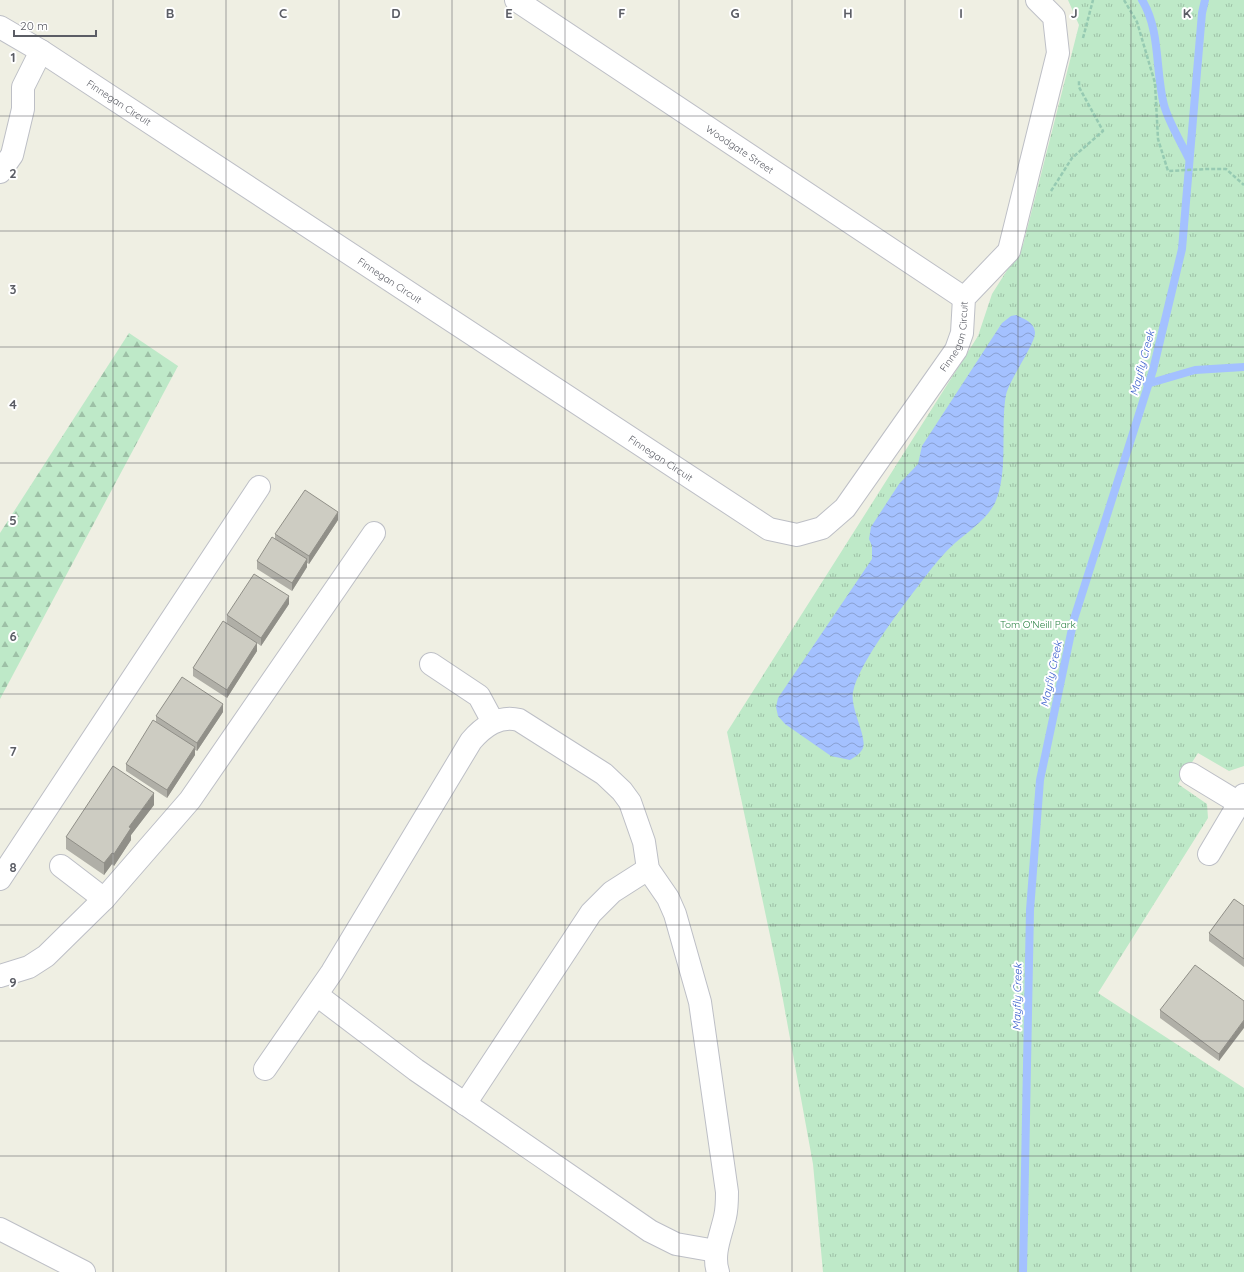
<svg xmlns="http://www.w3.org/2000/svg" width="1244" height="1272" font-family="Quicksand,sans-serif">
  <defs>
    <pattern id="forest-firs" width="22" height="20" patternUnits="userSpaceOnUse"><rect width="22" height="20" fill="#bee9c8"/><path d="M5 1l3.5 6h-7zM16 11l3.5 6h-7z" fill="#9dc0a6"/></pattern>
    <pattern id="park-tufts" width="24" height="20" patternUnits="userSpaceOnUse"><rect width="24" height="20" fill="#bee9c8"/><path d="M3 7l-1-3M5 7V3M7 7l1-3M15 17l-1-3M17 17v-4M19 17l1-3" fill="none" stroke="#9dc0a6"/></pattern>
    <pattern id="water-waves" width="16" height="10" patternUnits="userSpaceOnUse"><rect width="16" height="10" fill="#a4c1ff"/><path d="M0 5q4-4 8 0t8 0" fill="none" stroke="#89a0d2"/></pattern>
  </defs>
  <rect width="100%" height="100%" fill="#efefe3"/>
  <path fill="url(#forest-firs)" d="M129 333 178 366 0 699V533Z"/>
  <path fill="url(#park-tufts)" d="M1068 0H1244V766L1229 771 1198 753 1178 784 1207 804 1208 818 1098 993 1244 1088V1272H823L813 1164 779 978 727 732 978 336 992 294 1023 245 1079 25Z"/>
  <path fill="url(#water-waves)" d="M1016 315C1024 319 1034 322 1035 332 1036 343 1010 378 1006 395 1000 426 1009 473 995 503 986 520 969 531 955 543 944 553 934 565 925 577 905 603 859 662 853 692 850 709 867 736 863 748 861 753 855 757 850 760L831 756 785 724 778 716 776 707 778 698 872 559V546L869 539 871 527 899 484 918 464 922 446 1002 323 1011 316Z"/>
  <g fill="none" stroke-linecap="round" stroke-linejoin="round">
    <path stroke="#a4c1ff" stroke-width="8" d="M1142 0C1161 31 1155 71 1164 105 1169 123 1181 142 1189 159
      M1147 384 1195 370 1244 367
      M1023 1272 1030 910 1040 780 1074 619 1153 370 1182 249 1202 13 1205 0"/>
    <g stroke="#bdbfc6" stroke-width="24">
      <g id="minor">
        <path id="s1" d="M516 0 964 298"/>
        <path id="s2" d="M0 27 41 51 769 529 797 535 822 528 845 508 956 350 962 333 964 298 1009 251 1058 53 1054 17 1037 0"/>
        <path d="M0 172 12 155 23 109V87L41 51"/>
        <path d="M431 664 479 696 493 722"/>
        <path d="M1191 774 1239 803"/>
        <path d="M1209 854 1244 795"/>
        <path d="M61 866 104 899"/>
        <path d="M0 879 259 487"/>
        <path d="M0 976 29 967 46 956 104 899 190 800 374 533"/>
        <path d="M317 995 416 1070 650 1231 676 1244 716 1251"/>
        <path d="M265 1069 332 972 471 741C484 726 499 715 519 720L604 774 622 791 630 802 644 842 648 869 668 898 675 914 700 1002 727 1192C727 1200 727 1209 725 1217 721 1235 712 1254 718 1272"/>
        <path d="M465 1104 591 913 612 892 648 869"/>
        <path d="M0 1229 84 1272"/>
      </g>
    </g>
    <path stroke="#96cab2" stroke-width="2.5" stroke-dasharray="4 2" stroke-linecap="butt" d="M1124 0 1137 22 1155 83 1158 139 1168 171 1207 169H1226L1244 185
      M1083 38 1093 0
      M1051 191 1072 158 1103 131 1079 87V80"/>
    <use href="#minor" stroke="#fff" stroke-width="22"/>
  </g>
  <path fill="#b0afa7" d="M338 520 309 564 307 563V567L292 591 257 569V561L275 539V534Z
    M289 604 261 646 257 643V651L227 698 193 676V668L227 623V615Z
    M223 712 197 751 195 750V755L167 798 126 771V764L156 722V716Z
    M154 805 131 835V840L114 866 112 864 104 875 66 849V837Z
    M1244 906V967L1209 941V933Z
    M1244 1001 1219 1061 1160 1018V1010Z"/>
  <path fill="#908f88" d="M338 512V520L309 564V556Z
    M307 559V567L292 591V583Z
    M289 596V604L261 646V638Z
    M257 643V651L227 698V690Z
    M223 704V712L197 751V743Z
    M195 747V755L167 798V790Z
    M154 793V805L131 835V840L114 866V854L129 827Z
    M112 853V864L104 875V863Z
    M1244 1020V1028L1219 1061V1054Z"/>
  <path fill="#cdccc2" stroke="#908f88" d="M305 490 338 512 309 556 275 534Z
    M272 537 307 559 292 583 257 561Z
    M254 574 289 596 261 638 227 615Z
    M223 621 257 643 227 690 193 668Z
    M182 677 223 704 197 743 156 716Z
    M153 720 195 747 167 790 126 764Z
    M113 766 154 793 129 827 131 828 114 854 112 853 104 863 66 837Z
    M1234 899 1244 906V959L1209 933Z
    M1195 965 1244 1001V1020L1219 1054 1160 1010Z"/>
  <path fill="none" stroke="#5b5d65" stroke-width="1" stroke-opacity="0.55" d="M113 0V1272M226 0V1272M339 0V1272M452 0V1272M565 0V1272M679 0V1272M792 0V1272M905 0V1272M1018 0V1272M1131 0V1272M0 116H1244M0 231H1244M0 347H1244M0 463H1244M0 578H1244M0 694H1244M0 809H1244M0 925H1244M0 1041H1244M0 1156H1244"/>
  <g text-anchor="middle" stroke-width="4" stroke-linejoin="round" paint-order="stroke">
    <g font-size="10" fill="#5b5d65" stroke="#fff">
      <text dy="4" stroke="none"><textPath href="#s2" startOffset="141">Finnegan Circuit</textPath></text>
      <text dy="4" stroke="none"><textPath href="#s1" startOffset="269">Woodgate Street</textPath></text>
      <text dy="4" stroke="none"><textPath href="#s2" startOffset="465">Finnegan Circuit</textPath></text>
      <text dy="4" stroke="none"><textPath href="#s2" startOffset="1209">Finnegan Circuit</textPath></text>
      <text dy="4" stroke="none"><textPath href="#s2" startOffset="789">Finnegan Circuit</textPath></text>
    </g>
    <g font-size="10" fill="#2d8346" stroke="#fff">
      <text x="1038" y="628">Tom O'Neill Park</text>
    </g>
    <g font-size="11" font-style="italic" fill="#3c60cd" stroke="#fff">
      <text transform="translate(1142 363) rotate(-75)" y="4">Mayfly Creek</text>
      <text transform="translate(1051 674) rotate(-78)" y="4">Mayfly Creek</text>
      <text transform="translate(1017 997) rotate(-89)" y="4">Mayfly Creek</text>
    </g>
  </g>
  <g font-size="13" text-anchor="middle" font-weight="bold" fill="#5b5d65" stroke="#fff" stroke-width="4" stroke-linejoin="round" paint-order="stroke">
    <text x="170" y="18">B</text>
    <text x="283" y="18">C</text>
    <text x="396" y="18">D</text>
    <text x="509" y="18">E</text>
    <text x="622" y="18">F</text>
    <text x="735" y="18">G</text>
    <text x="848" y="18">H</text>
    <text x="961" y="18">I</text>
    <text x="1074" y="18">J</text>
    <text x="1187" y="18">K</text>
    <text x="13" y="62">1</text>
    <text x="13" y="178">2</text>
    <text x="13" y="294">3</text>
    <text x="13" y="409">4</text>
    <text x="13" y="525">5</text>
    <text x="13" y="641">6</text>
    <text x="13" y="756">7</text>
    <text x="13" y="872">8</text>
    <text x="13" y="987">9</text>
  </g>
  <path d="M14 30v6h82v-6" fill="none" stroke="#5b5d65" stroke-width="2"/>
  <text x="20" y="30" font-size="12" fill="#5b5d65" stroke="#ffffff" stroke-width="3" paint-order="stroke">20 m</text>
</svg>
